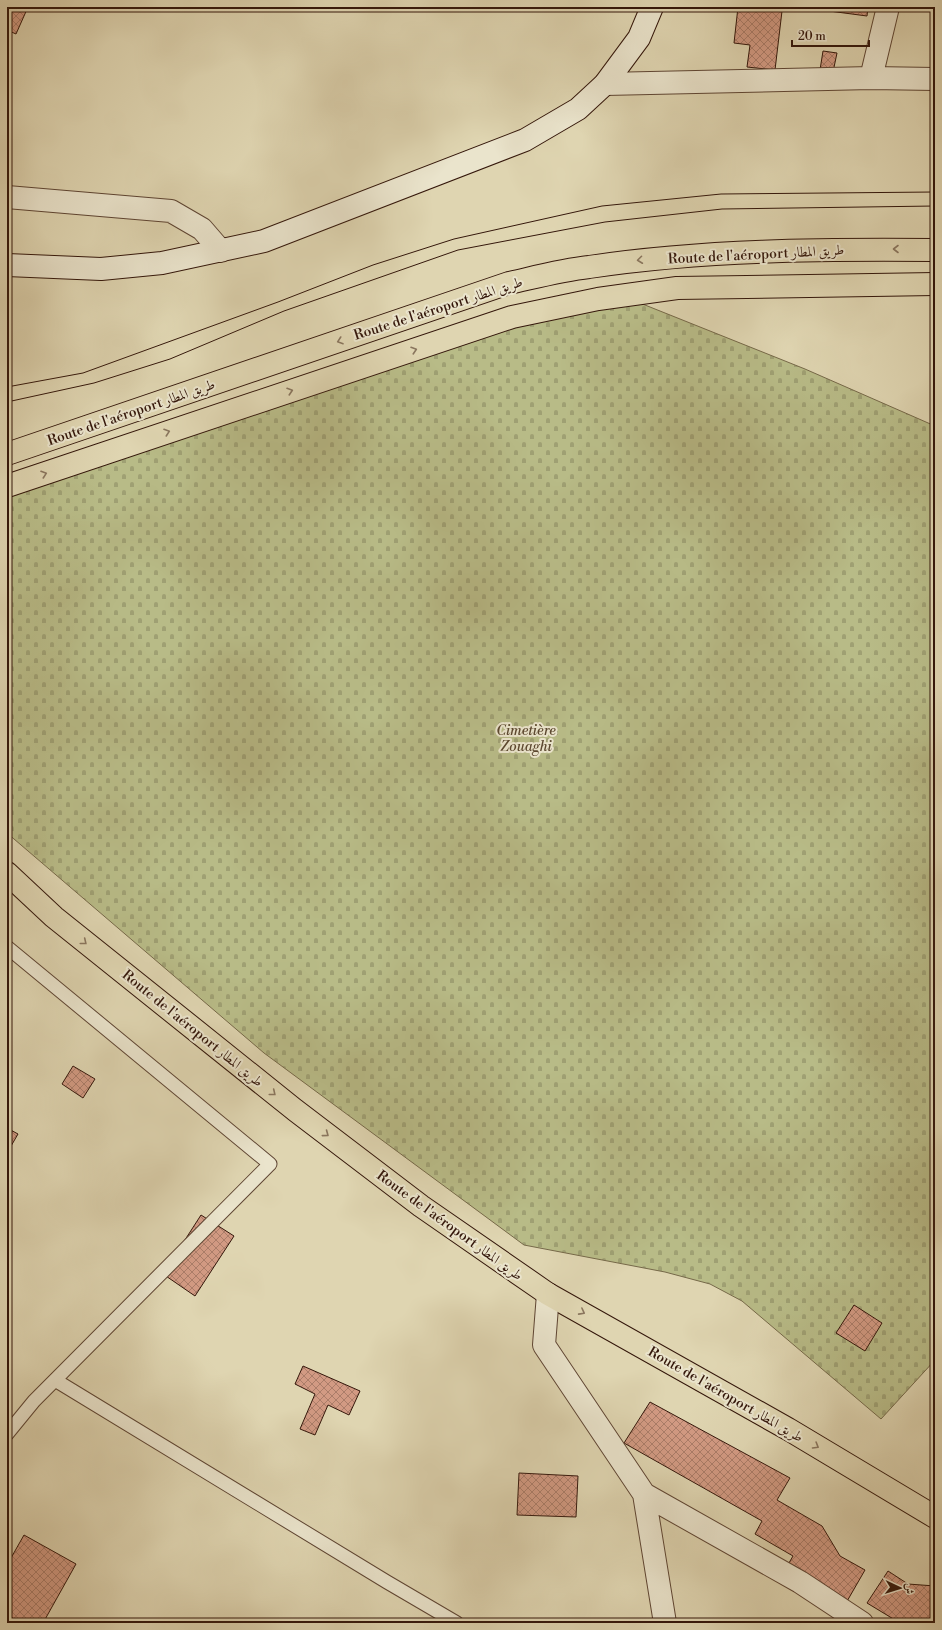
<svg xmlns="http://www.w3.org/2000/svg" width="942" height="1630" font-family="'Libre Bodoni',Amiri,serif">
  <defs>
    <pattern id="cemetery-stones" width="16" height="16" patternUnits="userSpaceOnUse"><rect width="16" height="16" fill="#b8bb87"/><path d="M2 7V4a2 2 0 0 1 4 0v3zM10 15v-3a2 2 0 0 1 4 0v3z" fill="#9fa073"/></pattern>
    <pattern id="building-cross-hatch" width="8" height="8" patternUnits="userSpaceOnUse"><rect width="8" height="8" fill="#d29a83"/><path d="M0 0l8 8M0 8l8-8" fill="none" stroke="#ab7d69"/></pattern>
  </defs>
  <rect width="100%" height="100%" fill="#dfd5b1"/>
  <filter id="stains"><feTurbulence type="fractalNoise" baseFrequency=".005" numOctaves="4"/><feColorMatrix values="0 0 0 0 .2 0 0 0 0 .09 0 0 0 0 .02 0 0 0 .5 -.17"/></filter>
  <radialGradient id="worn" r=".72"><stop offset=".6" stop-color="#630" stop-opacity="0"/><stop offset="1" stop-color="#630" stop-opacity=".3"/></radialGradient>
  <path fill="url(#cemetery-stones)" stroke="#766949" d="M625 297 805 369 935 426V1360L881 1419 742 1301 710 1284 665 1272 524 1245 264 1053 7 833V481L435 337Z"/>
  <path fill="url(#building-cross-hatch)" stroke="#34170b" d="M7 7H28L16 34 7 30Z
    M738 7 782 11 775 70 747 67 750 45 734 43Z
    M814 7H868L867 16 814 9Z
    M823 51 837 53 833 72 820 70Z
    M73 1066 95 1079 83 1098 62 1084Z
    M7 1128 18 1134 7 1153Z
    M201 1215 234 1236 195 1296 163 1274Z
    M854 1305 882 1323 865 1351 836 1333Z
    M303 1366 360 1391 349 1415 328 1405 315 1435 300 1429 315 1394 295 1384Z
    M650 1402 790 1478 777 1500 822 1526 840 1556 865 1570 846 1603 786 1568 793 1556 755 1534 762 1521 624 1443Z
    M519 1473 578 1476 576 1517 517 1515Z
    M24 1535 76 1564 43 1623H22L7 1615V1565Z
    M888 1571 908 1584 935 1586V1623H900L867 1603Z"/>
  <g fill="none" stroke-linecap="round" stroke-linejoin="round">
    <g stroke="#5f4634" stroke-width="15">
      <path id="lane" d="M7 947 270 1164 34 1401 7 1434
        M55 1380 387 1582 457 1623"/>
    </g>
    <g stroke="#5f4634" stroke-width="24">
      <path id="street" d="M871 78 888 7
        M605 84 871 78 935 79
        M7 197 171 211 202 229 221 251
        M548 1294 544 1345 644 1494 665 1623
        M644 1494 800 1582 862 1623"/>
    </g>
    <g stroke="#34170b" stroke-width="24">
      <path id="secondary" d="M7 265 101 269 162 263 264 241 525 140 578 109 605 84 639 38 652 7"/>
    </g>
    <g stroke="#34170b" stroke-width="24">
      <path id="highway" d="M7 454 509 283C536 277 562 270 589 267 703 250 821 249 935 250
        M7 486 512 317 598 299 677 288 935 284
        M7 873 54 917 295 1110 421 1206 548 1294 788 1429 935 1517"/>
    </g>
    <use href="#lane" stroke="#eae4cc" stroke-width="13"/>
    <use href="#street" stroke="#eae4cc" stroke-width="22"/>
    <use href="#secondary" stroke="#eae4cc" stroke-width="22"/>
    <use href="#highway" stroke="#dfd5b1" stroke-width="22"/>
    <path stroke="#34170b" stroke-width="1" d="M7 387 83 373 278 302 373 265 454 239 602 206 721 194 935 192
      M7 402 94 383 170 359 284 311 458 250 605 222 722 209 935 206"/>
  </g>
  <defs><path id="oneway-chevron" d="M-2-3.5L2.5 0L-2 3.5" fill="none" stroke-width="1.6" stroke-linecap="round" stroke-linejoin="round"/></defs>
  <g stroke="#8a765e">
    <use href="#oneway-chevron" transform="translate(896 249) rotate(-180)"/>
    <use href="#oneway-chevron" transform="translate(640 260) rotate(173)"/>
    <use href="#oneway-chevron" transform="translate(340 341) rotate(161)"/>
    <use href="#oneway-chevron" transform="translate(414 350) rotate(-18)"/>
    <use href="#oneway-chevron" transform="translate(290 391) rotate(-18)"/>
    <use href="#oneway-chevron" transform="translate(167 432) rotate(-19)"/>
    <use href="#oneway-chevron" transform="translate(44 474) rotate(-19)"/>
    <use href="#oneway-chevron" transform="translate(84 942) rotate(39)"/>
    <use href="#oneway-chevron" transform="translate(273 1093) rotate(39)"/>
    <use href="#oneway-chevron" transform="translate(326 1134) rotate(37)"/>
    <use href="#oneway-chevron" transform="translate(582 1312) rotate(28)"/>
    <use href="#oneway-chevron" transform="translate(816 1446) rotate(31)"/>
  </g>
  <g text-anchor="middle" stroke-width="4" stroke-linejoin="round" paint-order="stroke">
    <g font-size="14" fill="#34170b" stroke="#eae4cc">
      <text transform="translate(756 254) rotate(-3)" y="5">Route de l'aéroport طريق المطار</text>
      <text transform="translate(438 308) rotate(-18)" y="5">Route de l'aéroport طريق المطار</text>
      <text transform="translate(131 412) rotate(-19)" y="5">Route de l'aéroport طريق المطار</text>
      <text transform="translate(193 1028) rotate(39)" y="5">Route de l'aéroport طريق المطار</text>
      <text transform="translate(450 1225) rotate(36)" y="5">Route de l'aéroport طريق المطار</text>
      <text transform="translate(726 1394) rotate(30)" y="5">Route de l'aéroport طريق المطار</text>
    </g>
    <g font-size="14" font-style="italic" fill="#5c4830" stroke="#eae4cc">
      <text x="526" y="735">Cimetière<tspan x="526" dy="16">Zouaghi</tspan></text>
    </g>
  </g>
  <rect width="942" height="1630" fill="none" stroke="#dfd5b1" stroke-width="24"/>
  <rect x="8" y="8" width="926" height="1614" fill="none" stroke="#34170b" stroke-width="2"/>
  <rect x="12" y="12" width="918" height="1606" fill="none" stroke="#34170b"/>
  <g transform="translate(900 1588) rotate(94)" stroke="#eae4cc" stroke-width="3" paint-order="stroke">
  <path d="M0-3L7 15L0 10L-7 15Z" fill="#34170b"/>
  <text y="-6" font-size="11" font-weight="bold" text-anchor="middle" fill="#34170b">ش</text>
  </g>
  <path d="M792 40v6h77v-6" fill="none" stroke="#34170b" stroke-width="2"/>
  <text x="798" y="40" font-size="12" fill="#34170b" stroke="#eae4cc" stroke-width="3" paint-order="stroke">20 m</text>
  <rect width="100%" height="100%" filter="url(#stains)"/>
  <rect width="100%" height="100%" fill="url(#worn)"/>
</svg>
